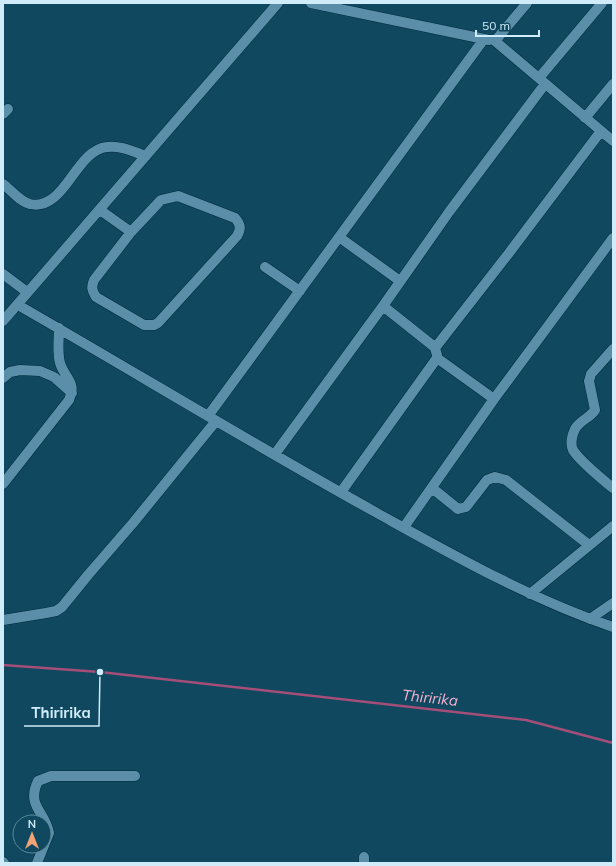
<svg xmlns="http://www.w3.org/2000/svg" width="616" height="866" font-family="Mulish,sans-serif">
  <rect width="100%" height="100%" fill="#10485f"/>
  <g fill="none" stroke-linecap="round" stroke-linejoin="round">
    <path stroke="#a44e78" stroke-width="2.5" d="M3 665 100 672 526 720 613 743"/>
    <g stroke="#022c3e" stroke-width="11">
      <path id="minor" d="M311 3 489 40
        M527 3 495 41 613 141
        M539 78 602 3
        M3 114 8 109
        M585 118 613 84
        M3 184C11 190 20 202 30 204 65 212 75 150 107 147 120 145 134 152 146 156
        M178 196 235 218C241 225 241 229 237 236L158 323 154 325H144L96 297C92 291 91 287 94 280L131 232 161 200Z
        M100 210 131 232
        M339 237 400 281
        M265 267 300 291
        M3 274 27 292
        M18 305C138 374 256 446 377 513 453 555 530 599 613 627
        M383 306 432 345 435 348 437 355
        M3 321 278 3
        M435 348 509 253 601 131
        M613 349 591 374 589 381 595 410C590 418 580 420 575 429 572 435 570 444 573 450 578 459 604 481 613 488
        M3 378 10 372 20 370 40 371 54 377 72 393
        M208 416 484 39
        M275 454 383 306 449 212 545 84
        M3 484 69 400C77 382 65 379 60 363 57 352 59 340 59 328
        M432 488 458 509 466 507 487 480 495 477 506 480 589 545
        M341 492 437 358 494 399
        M404 527 494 399 613 238
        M530 594 613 526
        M590 619 613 603
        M3 620 46 613 56 611 62 607 88 575 133 523 216 421
        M364 857V863
        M3 862 4 863
        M37 863 49 833C45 811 26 806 38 781L51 776H135"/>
    </g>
    <use href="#minor" stroke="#5b8fa9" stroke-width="10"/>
  </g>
  <g text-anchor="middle" stroke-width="4" stroke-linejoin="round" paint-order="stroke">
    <g font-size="15" font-style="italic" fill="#f9b2d1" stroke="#10485f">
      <text transform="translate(430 698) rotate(6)" y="5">Thiririka</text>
    </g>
  </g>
  <path fill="none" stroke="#d0ebf9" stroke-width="1.5" d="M100 672L99 726H24"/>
  <circle fill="#d0ebf9" stroke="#10485f" stroke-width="1.5" cx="100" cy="672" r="4"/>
  <g font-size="15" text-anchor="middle" font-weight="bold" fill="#d0ebf9" stroke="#10485f" stroke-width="4" stroke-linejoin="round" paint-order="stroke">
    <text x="61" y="718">Thiririka</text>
  </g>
  <rect width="616" height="866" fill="none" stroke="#d0ebf9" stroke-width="8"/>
  <g transform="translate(32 834)"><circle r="19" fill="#10485f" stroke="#5d899d"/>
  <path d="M0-3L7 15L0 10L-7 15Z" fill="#efa376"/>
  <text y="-6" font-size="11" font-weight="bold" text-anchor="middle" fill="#d0ebf9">N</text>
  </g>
  <path d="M476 30v6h63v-6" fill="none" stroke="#d0ebf9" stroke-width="2"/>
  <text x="482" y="30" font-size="12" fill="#d0ebf9" stroke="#10485f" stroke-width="3" paint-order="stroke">50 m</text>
</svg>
